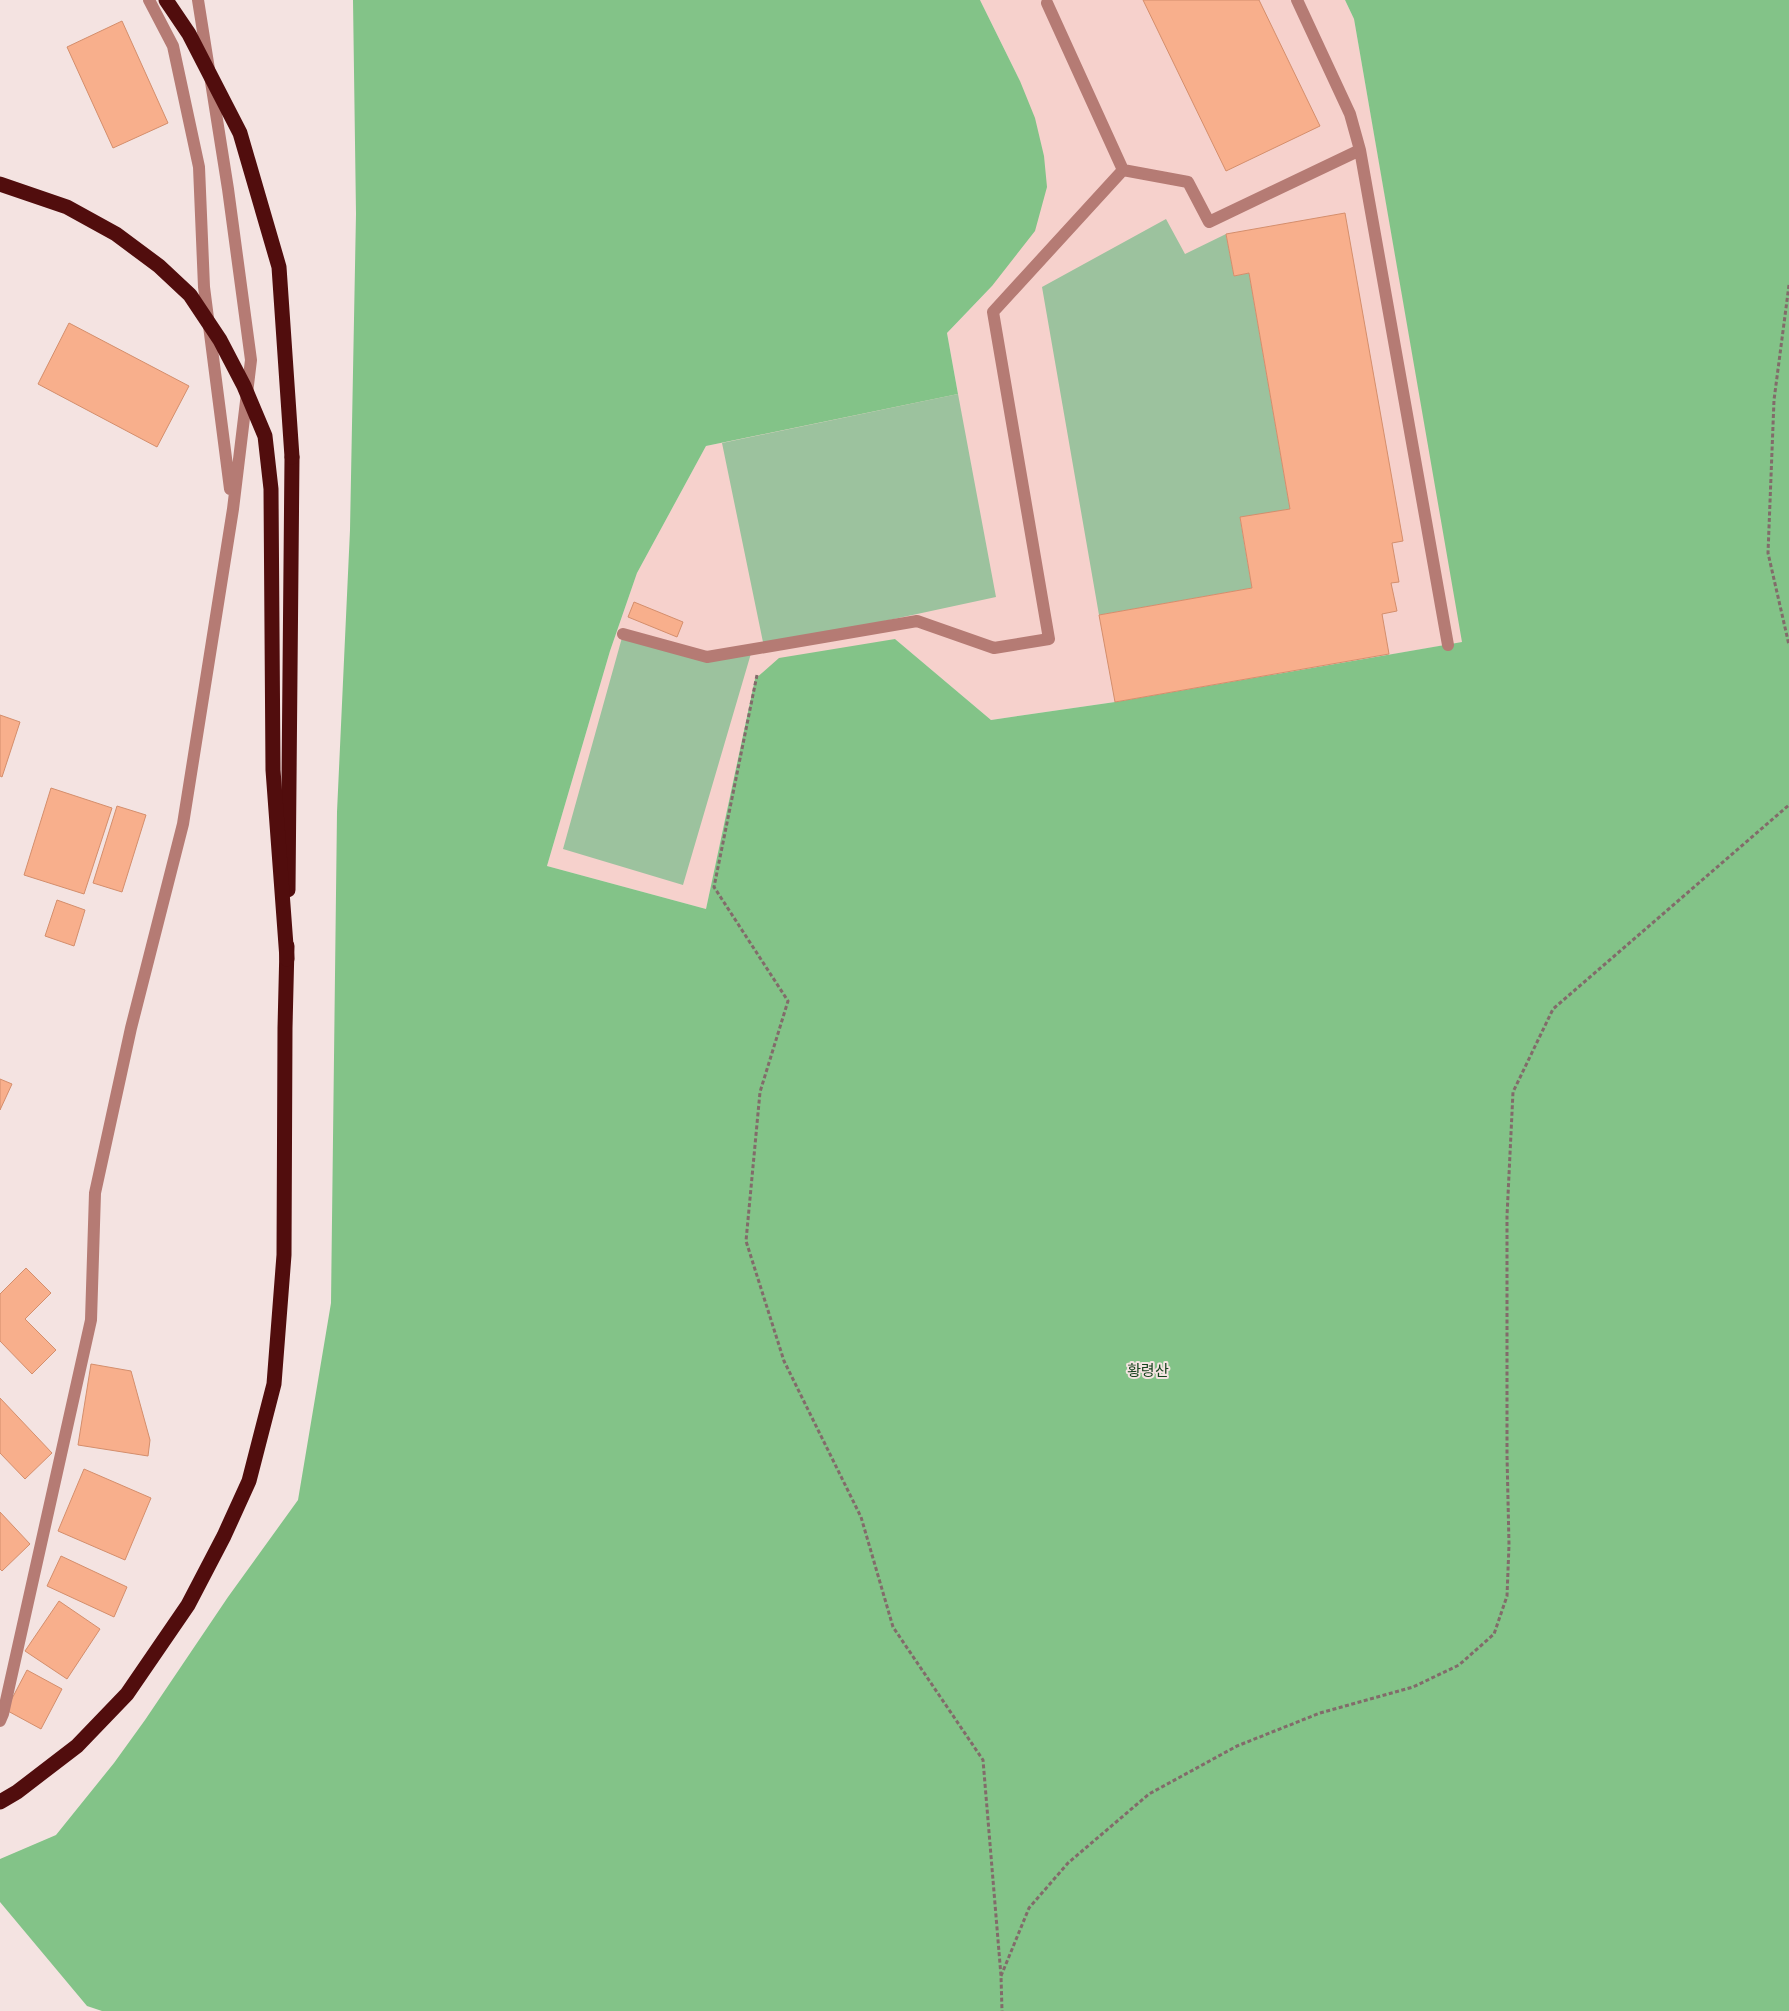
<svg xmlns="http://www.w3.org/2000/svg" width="1789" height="2011" font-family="Signika,'Noto Sans KR',sans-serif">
  <rect width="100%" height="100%" fill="#f4e3e1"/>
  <path fill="#f6d1cc" d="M980 0H1345L1354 19 1463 642 1115 702 991 720 895 639 755 679 706 909 547 866 610 651 637 573 706 446 958 394 947 333 992 286 1020 81Z"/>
  <path fill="#9cc29e" d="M1166 219 1185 254 1226 234 1234 276 1249 273 1290 509 1240 518 1252 588 1099 615 1042 287Z
    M958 394 996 597 764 647 722 443Z
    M623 634 707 657 752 650 683 885 563 849Z"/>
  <path fill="#83c388" d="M353 0H980L1020 81 1035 118 1044 156 1047 187 1035 231 992 286 947 333 958 394 706 446 637 573 610 651 547 866 706 909 755 679 779 658 895 639 991 720 1115 702 1462 642 1354 19 1345 0H1789V2011H102L87 2006 0 1902V1859L56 1835 114 1763 145 1720 228 1597 298 1500 331 1303 337 812 350 530 356 214Z"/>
  <path fill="#f8af8c" stroke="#d48e6c" d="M1143 0H1259L1320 126 1226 171Z
    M122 21 168 123 113 148 67 47Z
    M1345 213 1403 541 1392 543 1399 582 1391 583 1397 611 1382 614 1389 654 1115 702 1099 615 1252 588 1240 517 1290 509 1249 273 1234 276 1226 234Z
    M69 323 189 386 157 447 38 384Z
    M634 602 683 622 677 637 628 617Z
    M0 715 20 722 2 777 0 776Z
    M51 788 112 808 84 894 24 875Z
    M117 806 146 815 122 892 93 883Z
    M57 900 85 910 74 946 45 936Z
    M0 1079 12 1084 0 1110Z
    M26 1268 51 1293 25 1319 56 1350 32 1374 0 1341V1294Z
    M91 1364 131 1371 150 1440 148 1456 78 1445Z
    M0 1398 52 1453 25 1479 0 1453Z
    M84 1469 151 1498 125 1560 58 1531Z
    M0 1512 30 1544 2 1571 0 1569Z
    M61 1556 127 1587 114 1617 47 1586Z
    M59 1601 100 1629 67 1679 25 1651Z
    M27 1670 62 1689 41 1729 6 1710Z"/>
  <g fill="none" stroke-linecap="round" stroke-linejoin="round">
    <path stroke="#826b6a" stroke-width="3" stroke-dasharray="4 2.5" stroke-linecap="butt" d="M1789 285 1774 400 1768 553 1789 645
      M757 675 714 887 788 1001 760 1092 746 1241 784 1361 861 1517 893 1627 983 1760 1001 1976 1002 2011
      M1001 1976 1029 1908 1068 1863 1149 1794 1237 1746 1320 1713 1413 1687 1459 1665 1494 1634 1507 1596 1509 1545 1507 1455V1216L1513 1092 1553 1009 1789 805"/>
    <path stroke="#b57b74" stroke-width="12" d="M149 0 173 46 199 167 204 287 230 489
      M1297 0 1350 114 1360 150 1448 645
      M1123 170 1188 182 1209 222 1360 150
      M623 634 707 657 917 621 994 648 1049 639 993 312 1123 170 1047 3
      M0 1721 3 1714 91 1320 95 1193 131 1028 183 824 233 509 251 360 228 189 198 0"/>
    <path stroke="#510d0d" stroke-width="15" d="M288 890 292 457
      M0 1802 17 1792 77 1746 127 1694 188 1605 224 1536 249 1481 274 1384 284 1255 285 1028 287 946"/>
    <path stroke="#510d0d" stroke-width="15" d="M166 0 189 34 240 133 279 267 292 457
      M0 184 67 207 116 234 159 266 190 295 220 340 244 386 265 436 271 489 273 770 287 959"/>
  </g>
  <g text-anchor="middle" stroke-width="4" stroke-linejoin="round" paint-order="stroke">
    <g font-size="15" fill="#16431d" stroke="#f4e3e1">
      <text x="1148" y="1376">황령산</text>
    </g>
  </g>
</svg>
